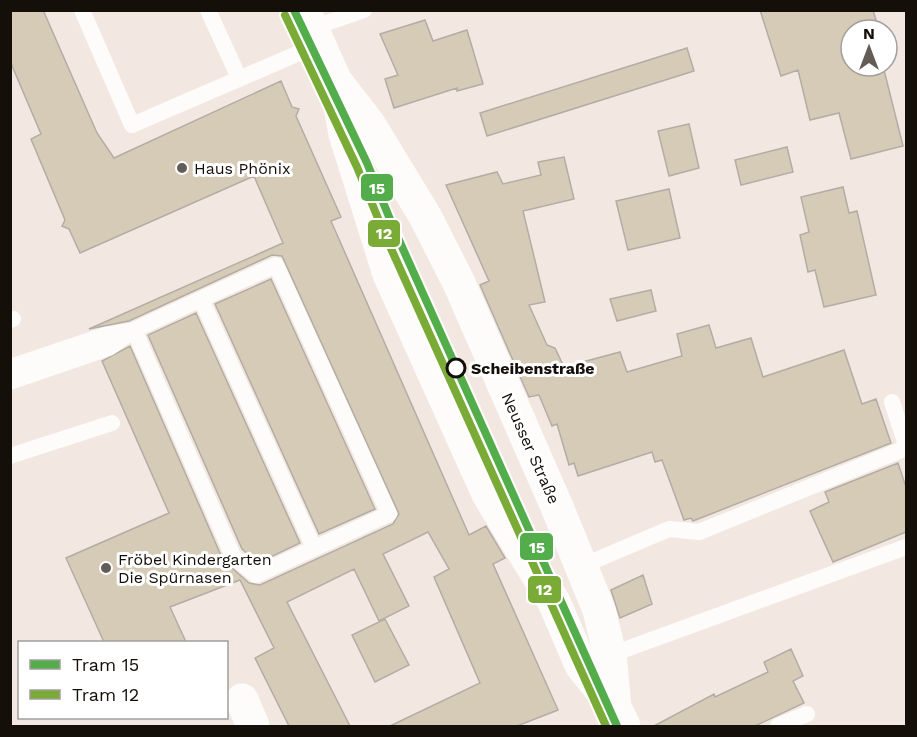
<svg xmlns="http://www.w3.org/2000/svg" width="917" height="737" font-family="'Work Sans',sans-serif">
  <rect width="100%" height="100%" fill="#f3e8e1"/>
  <path fill="#d5cbb6" stroke="#b3ada6" stroke-width="1.5" d="M10 10H43L97 133 114 158 281 81 292 107 299 109 296 116 341 217 331 221 469 535 486 526 505 558 493 564 558 710 517 726H390L480 683 434 577 449 569 428 532 383 554 409 606 379 621 354 569 287 602 350 726H289L255 658 274 648 240 580 170 607 186 642H104L66 558 169 513 102 361 130 346 223 560 249 583 260 585 393 524 399 514 282 256 272 255 129 321 89 329 283 243 254 176 80 253 69 229 62 226 65 220 31 139 41 134 10 61Z
    M760 10H873L879 30H851V66H883L903 146 851 159 839 113 810 120 798 70 781 76Z
    M425 20 433 41 467 30 483 84 457 91V88L394 108 385 79 398 75 380 34Z
    M687 48 694 71 487 136 480 113Z
    M689 124 699 168 669 176 658 131Z
    M787 147 793 172 741 185 735 160Z
    M564 157 574 199 523 211 545 302 529 305 547 345 555 348 564 367 620 352 627 372 682 356 677 334 709 325 716 348 751 338 763 377 844 350 862 404 876 399 891 443 693 521 691 518 684 520 662 460 655 462 652 452 578 476 574 463 569 465 557 424 552 426 539 395 529 397 480 285 489 281 446 185 497 172 503 184 541 175 538 162Z
    M843 187 849 213 857 211 876 295 824 307 815 270 808 272 800 235 809 232 801 197Z
    M669 189 680 238 628 250 616 201Z
    M271 279 375 509 319 534 215 304Z
    M651 290 656 311 617 321 610 299Z
    M196 313 300 543 258 563 242 549 148 335Z
    M898 463 906 487V532L833 562 810 511 829 502 825 492Z
    M643 575 652 604 620 618 611 590Z
    M385 619 409 665 375 682 352 635Z
    M791 649 803 676 793 681 804 703 755 726H654L714 694 715 697 768 672 764 662Z"/>
  <g fill="none" stroke-linecap="round" stroke-linejoin="round">
    <path stroke="#fdfcfa" stroke-width="16" d="M82 10 132 125 320 44
      M208 10 239 78
      M312 28 364 10
      M10 320 13 319
      M134 330 233 556 256 575 389 514 276 265 201 299 314 548
      M10 367 105 335 130 331
      M10 382 109 348 134 330 201 299
      M892 402 906 445
      M10 456 112 423
      M582 566 669 529 699 532 906 448
      M610 655 906 547
      M778 726 807 714"/>
    <path stroke="#fdfcfa" stroke-width="33" d="M242 700 253 726"/>
    <path stroke="#fdfcfa" stroke-width="33" d="M304 10 335 80 345 134 389 274 488 494 554 602 581 665 615 707 624 726
      M338 84 369 124 425 216 459 283 557 507 599 610 610 655 615 707"/>
    <g stroke="#fff" stroke-width="12">
      <path id="tram-1" d="M294 10 367 163 394 229 617 726"/>
    </g>
    <g stroke="#fff" stroke-width="12">
      <path id="tram-2" d="M285 15 357 167 384 233 606 726"/>
    </g>
    <use href="#tram-1" stroke="#54ad4b" stroke-width="8"/>
    <use href="#tram-2" stroke="#7aab37" stroke-width="8"/>
  </g>
  <g fill="#635b55" stroke="#fff" stroke-width="2">
    <circle cx="182" cy="168" r="6"/>
    <circle cx="106" cy="568" r="6"/>
  </g>
  <circle fill="#fff" stroke="#150f0a" stroke-width="3" cx="456" cy="368" r="9"/>
  <g text-anchor="middle" stroke-width="6" stroke-linejoin="round" paint-order="stroke">
    <g font-size="16" fill="#150f0a" stroke="#fff" text-anchor="start">
      <text x="194" y="174">Haus Phönix</text>
      <text x="118" y="565">Fröbel Kindergarten<tspan x="118" dy="18">Die Spürnasen</tspan></text>
    </g>
    <g font-size="16" font-weight="bold" fill="#150f0a" stroke="#fff" text-anchor="start">
      <text x="471" y="374">Scheibenstraße</text>
    </g>
    <g font-size="16" fill="#150f0a" stroke="#fff">
      <text transform="translate(531 448) rotate(66)" y="6">Neusser Straße</text>
    </g>
  </g>
  <g stroke="#fff" stroke-width="2">
    <rect x="360" y="173" width="34" height="29" rx="6" fill="#54ad4b"/>
    <rect x="367" y="219" width="34" height="29" rx="6" fill="#7aab37"/>
    <rect x="519" y="532" width="35" height="29" rx="6" fill="#54ad4b"/>
    <rect x="527" y="575" width="35" height="29" rx="6" fill="#7aab37"/>
  </g>
  <g font-size="16" text-anchor="middle" font-weight="bold" fill="#fff">
    <text x="377" y="194">15</text>
    <text x="384" y="239">12</text>
    <text x="537" y="553">15</text>
    <text x="544" y="595">12</text>
  </g>
  <rect width="917" height="737" fill="none" stroke="#150f0a" stroke-width="24"/>
  <rect x="18" y="641" width="210" height="78" fill="#ffffff" stroke="#a19f9d" stroke-width="1.5"/>
  <rect x="30" y="660" width="30" height="9" fill="#54ad4b" stroke="#a19f9d" stroke-width="1.5"/>
  <text x="72" y="671" font-size="18" fill="#150f0a">Tram 15</text>
  <rect x="30" y="690" width="30" height="9" fill="#7aab37" stroke="#a19f9d" stroke-width="1.5"/>
  <text x="72" y="701" font-size="18" fill="#150f0a">Tram 12</text>
  <g transform="translate(869 48)"><circle r="28" fill="#ffffff" stroke="#a19f9d" stroke-width="1.5"/>
  <path d="M0-4.5L10 22L0 15L-10 22Z" fill="#635b55"/>
  <text y="-9" font-size="16" font-weight="bold" text-anchor="middle" fill="#150f0a">N</text>
  </g>
</svg>
